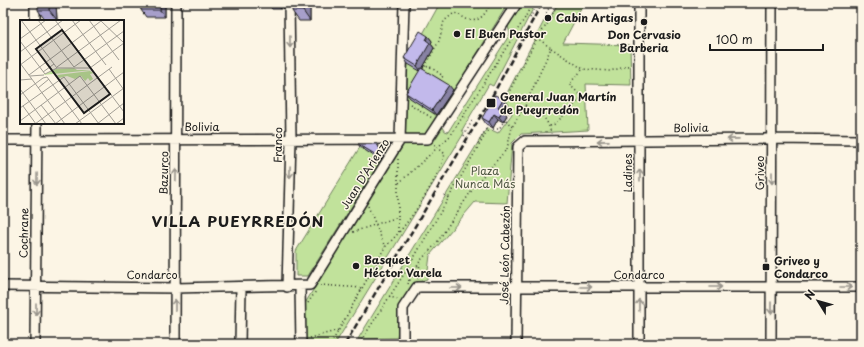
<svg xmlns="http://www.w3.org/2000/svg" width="864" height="347" font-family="'Playpen Sans',sans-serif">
  <rect width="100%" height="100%" fill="#fcf5e5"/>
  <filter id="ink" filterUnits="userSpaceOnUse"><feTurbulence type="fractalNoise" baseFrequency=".025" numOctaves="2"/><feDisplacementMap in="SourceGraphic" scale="8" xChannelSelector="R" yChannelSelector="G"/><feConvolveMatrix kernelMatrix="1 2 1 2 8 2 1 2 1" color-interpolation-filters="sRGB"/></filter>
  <g filter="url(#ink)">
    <path fill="#c1e29b" stroke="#6e7f5c" d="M440 3H506V7L426 136 405 137 408 61Z
      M523 3H536L493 86 489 84 462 130 464 133 335 344H304V305L399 149 406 143 434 141 443 127 445 131 448 132 510 34 508 26Z
      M558 3H584L563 43 630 45 631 85 586 84 588 130 521 134 512 143 507 203 475 202 430 255 427 279 416 283 400 308 397 338 358 339 487 128 498 133 512 114 505 97 544 21 549 20Z
      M360 147 380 148 384 155 308 276H296V251Z"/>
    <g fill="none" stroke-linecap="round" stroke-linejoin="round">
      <g stroke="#1c1c1c" stroke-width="12">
        <path id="street" d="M35 3V21
          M3 140 428 139 517 3
          M400 140 404 3
          M3 286 175 288 310 285 400 140
          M300 286 301 344
          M287 287 291 139 289 3
          M35 344 37 123
          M175 344 176 3
          M240 344 241 287
          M403 344V308L417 287H861
          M516 344 518 147 525 141 772 139 861 140
          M639 344V3
          M771 344 772 3"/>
      </g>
      <path stroke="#1c1c1c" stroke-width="1.5" stroke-dasharray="1 3" stroke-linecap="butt" d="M546 13 552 3
        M530 18 538 3
        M551 48 583 69 610 71 632 65
        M423 68 429 66 443 76 440 80 442 81
        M423 70 439 41 444 21 454 13C460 14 464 19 469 20 480 23 487 12 490 3
        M410 104 432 118
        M525 106C530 111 535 111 540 114 546 118 550 127 551 134
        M506 120 512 127
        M550 126 555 124 582 97 569 84 583 69
        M464 136 472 121 464 117
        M478 144 486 129H499L512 108 505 100 537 38 548 23 558 3
        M398 159V233
        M399 183 451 135 525 18 532 3
        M444 195 448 198
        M368 206 385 247
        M353 232 398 217
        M408 268 409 282
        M418 279 420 263
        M408 284 420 261 436 244 476 184 507 149 512 127 525 106 551 48 537 38
        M320 285 362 288
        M389 296 398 300
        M308 303 316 291
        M310 338 339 330
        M331 344 385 247C407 227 437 182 445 154L434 144
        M359 344 408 268 488 130"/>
      <use href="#street" stroke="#fcf5e5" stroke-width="9"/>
      <path stroke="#1c1c1c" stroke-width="2.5" stroke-dasharray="6 3" stroke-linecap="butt" d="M345 344 489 102 542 3"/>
    </g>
    <path fill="#a79fca" stroke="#1c1c1c" d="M56 3 57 20H45L38 10Z
      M141 3H165V17H146L141 10Z
      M269 3H281V9H272L269 5Z
      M310 3V21H299L292 11Z
      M428 36 432 41 431 44 434 48 422 69 453 90 436 115 410 98 406 93 420 71 408 64 404 58Z
      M507 105 503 111 507 115 503 122 498 119 493 128 486 124 482 118Z
      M358 144H377L384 155 380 160 360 147Z"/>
    <path fill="#8882a4" stroke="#1c1c1c" d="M49 3H56L57 20 49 10Z
      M160 3H165V17L160 10Z
      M278 3 281 4V9L278 6Z
      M303 3H310V21L303 11Z
      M428 36 432 41 431 44 434 48 421 71 417 66 426 40Z
      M449 85 453 90 436 115 432 110Z
      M503 99 507 105 503 111 507 115 503 122 499 117 498 107Z
      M494 114 498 119 493 128 489 122Z
      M377 144 384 155 380 160 378 156Z"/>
    <path fill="#c2b9eb" stroke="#1c1c1c" d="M38 3H49V10H38Z
      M141 3H160V10H141Z
      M269 3H278V6L269 5Z
      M292 3H303V11H292Z
      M420 31 428 36 426 40 430 43 417 66 404 58Z
      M421 68 449 85 432 110 406 93Z
      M495 95 503 99 498 107 503 110 499 117 494 114 489 122 482 118Z
      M358 144H377L381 151 378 156Z"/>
    <defs><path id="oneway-shaft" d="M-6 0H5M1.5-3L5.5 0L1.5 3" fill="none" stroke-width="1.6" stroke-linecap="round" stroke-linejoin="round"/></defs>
    <g stroke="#97938b">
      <use href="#oneway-shaft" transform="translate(290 42) rotate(89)"/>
      <use href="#oneway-shaft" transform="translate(733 139) rotate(179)"/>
      <use href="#oneway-shaft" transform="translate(603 141) rotate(179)"/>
      <use href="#oneway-shaft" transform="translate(290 172) rotate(91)"/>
      <use href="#oneway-shaft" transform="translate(176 175) rotate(-89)"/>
      <use href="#oneway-shaft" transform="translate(640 175) rotate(-90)"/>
      <use href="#oneway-shaft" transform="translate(772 178) rotate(90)"/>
      <use href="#oneway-shaft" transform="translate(37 179) rotate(91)"/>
      <use href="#oneway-shaft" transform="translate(586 287)"/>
      <use href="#oneway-shaft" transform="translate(716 287)"/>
      <use href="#oneway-shaft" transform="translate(846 287)"/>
      <use href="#oneway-shaft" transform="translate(456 288)"/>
      <use href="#oneway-shaft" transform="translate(175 305) rotate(-90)"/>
      <use href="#oneway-shaft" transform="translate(639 305) rotate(-90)"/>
      <use href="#oneway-shaft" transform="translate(771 308) rotate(90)"/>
      <use href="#oneway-shaft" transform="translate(36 309) rotate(90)"/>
    </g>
  </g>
  <g fill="#1c1c1c" stroke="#fcf5e5" stroke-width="1.5">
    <circle cx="548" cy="18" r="4"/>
    <circle cx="644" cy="22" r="4"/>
    <circle cx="457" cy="34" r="4"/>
    <rect x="486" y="98" width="10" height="10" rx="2"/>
    <circle cx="356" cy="266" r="4"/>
    <rect x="762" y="263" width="8" height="8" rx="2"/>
  </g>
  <g text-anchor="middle" stroke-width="3" stroke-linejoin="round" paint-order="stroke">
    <g font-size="11" font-weight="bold" fill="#1c1c1c" stroke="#fcf5e5" text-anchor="start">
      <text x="556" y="22">Cabin Artigas</text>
      <text x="465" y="38">El Buen Pastor</text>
      <text x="644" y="39" text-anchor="middle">Don Cervasio<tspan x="644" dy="13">Barberia</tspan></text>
      <text x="500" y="101">General Juan Martín<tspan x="500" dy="13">de Pueyrredón</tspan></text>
      <text x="364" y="264">Basquet<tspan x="364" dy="13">Héctor Varela</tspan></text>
      <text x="774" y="265">Griveo y<tspan x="774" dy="13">Condarco</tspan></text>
    </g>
    <g font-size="11" fill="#1c1c1c" stroke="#fcf5e5">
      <text x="202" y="131">Bolivia</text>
      <text transform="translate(691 128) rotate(-1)" y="4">Bolivia</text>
      <text transform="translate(278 145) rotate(-89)" y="4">Franco</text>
      <text transform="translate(164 173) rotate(-89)" y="4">Bazurco</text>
      <text transform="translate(628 173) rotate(-90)" y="4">Ladines</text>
      <text transform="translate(760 173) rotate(-90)" y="4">Griveo</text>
      <text transform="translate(365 174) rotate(-58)" y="4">Juan D’Arienzo</text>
      <text transform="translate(24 233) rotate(-89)" y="4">Cochrane</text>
      <text transform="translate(505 255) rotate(-89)" y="4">José León Cabezón</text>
      <text x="152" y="279">Condarco</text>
      <text x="639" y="279">Condarco</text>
    </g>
    <g font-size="11" fill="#4e5742" stroke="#fcf5e5">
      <text x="485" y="175">Plaza<tspan x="485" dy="13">Nunca Más</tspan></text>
    </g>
    <g font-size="15" font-weight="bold" letter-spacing="1" fill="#1c1c1c" stroke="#fcf5e5">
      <text x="238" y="227">VILLA PUEYRREDÓN</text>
    </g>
  </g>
  <g transform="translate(20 20)">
    <rect width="104" height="104" fill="#fcf5e5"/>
    <path d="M54 48 57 50H72L23 55 36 49ZM70 51 74 53 70 54 73 59 70 61 68 58 65 61 61 56 55 59 47 56 39 58 37 55Z" fill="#c1e29b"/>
    <path fill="none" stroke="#a29e95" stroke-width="1" d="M1 0 37 48M18 0 54 47M35 0 104 92M52 0 86 45M69 0 99 40M80 0 104 23M0 19 26 0M0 21 25 54 37 48H70L104 23M0 32 43 0M0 43 45 104M0 45 61 0M37 47 101 0M54 47 104 11M89 49 104 70M23 52 34 44M9 55 81 1M10 56 24 55M0 60 12 59M18 68 29 59M0 69 26 104M0 75 23 58 27 57 62 104M21 85 36 104M3 86 16 104M0 88 44 57 79 104M0 101 60 56 96 104 104 98M15 104 92 47M35 104 104 52M55 104 104 68M77 104 104 83"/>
    <path fill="#1c1c1c" fill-opacity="0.15" stroke="#1c1c1c" stroke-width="2" d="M42 10 90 74 64 93 16 29Z"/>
    <rect width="104" height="104" fill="none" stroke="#1c1c1c" stroke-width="2"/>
  </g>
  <rect width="864" height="347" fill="none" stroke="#fcf5e5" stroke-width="16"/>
  <rect x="8" y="8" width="848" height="331" fill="none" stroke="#1c1c1c" stroke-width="1.5" filter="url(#ink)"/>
  <g transform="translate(818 301) rotate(307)" stroke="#fcf5e5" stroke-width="3" paint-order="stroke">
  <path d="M0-3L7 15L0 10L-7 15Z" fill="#1c1c1c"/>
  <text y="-6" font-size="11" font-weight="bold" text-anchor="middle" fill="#1c1c1c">N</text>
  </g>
  <path d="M710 44v6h113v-6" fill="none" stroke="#1c1c1c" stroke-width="2"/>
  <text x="716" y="44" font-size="12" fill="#1c1c1c" stroke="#fcf5e5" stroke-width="3" paint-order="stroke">100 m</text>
</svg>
